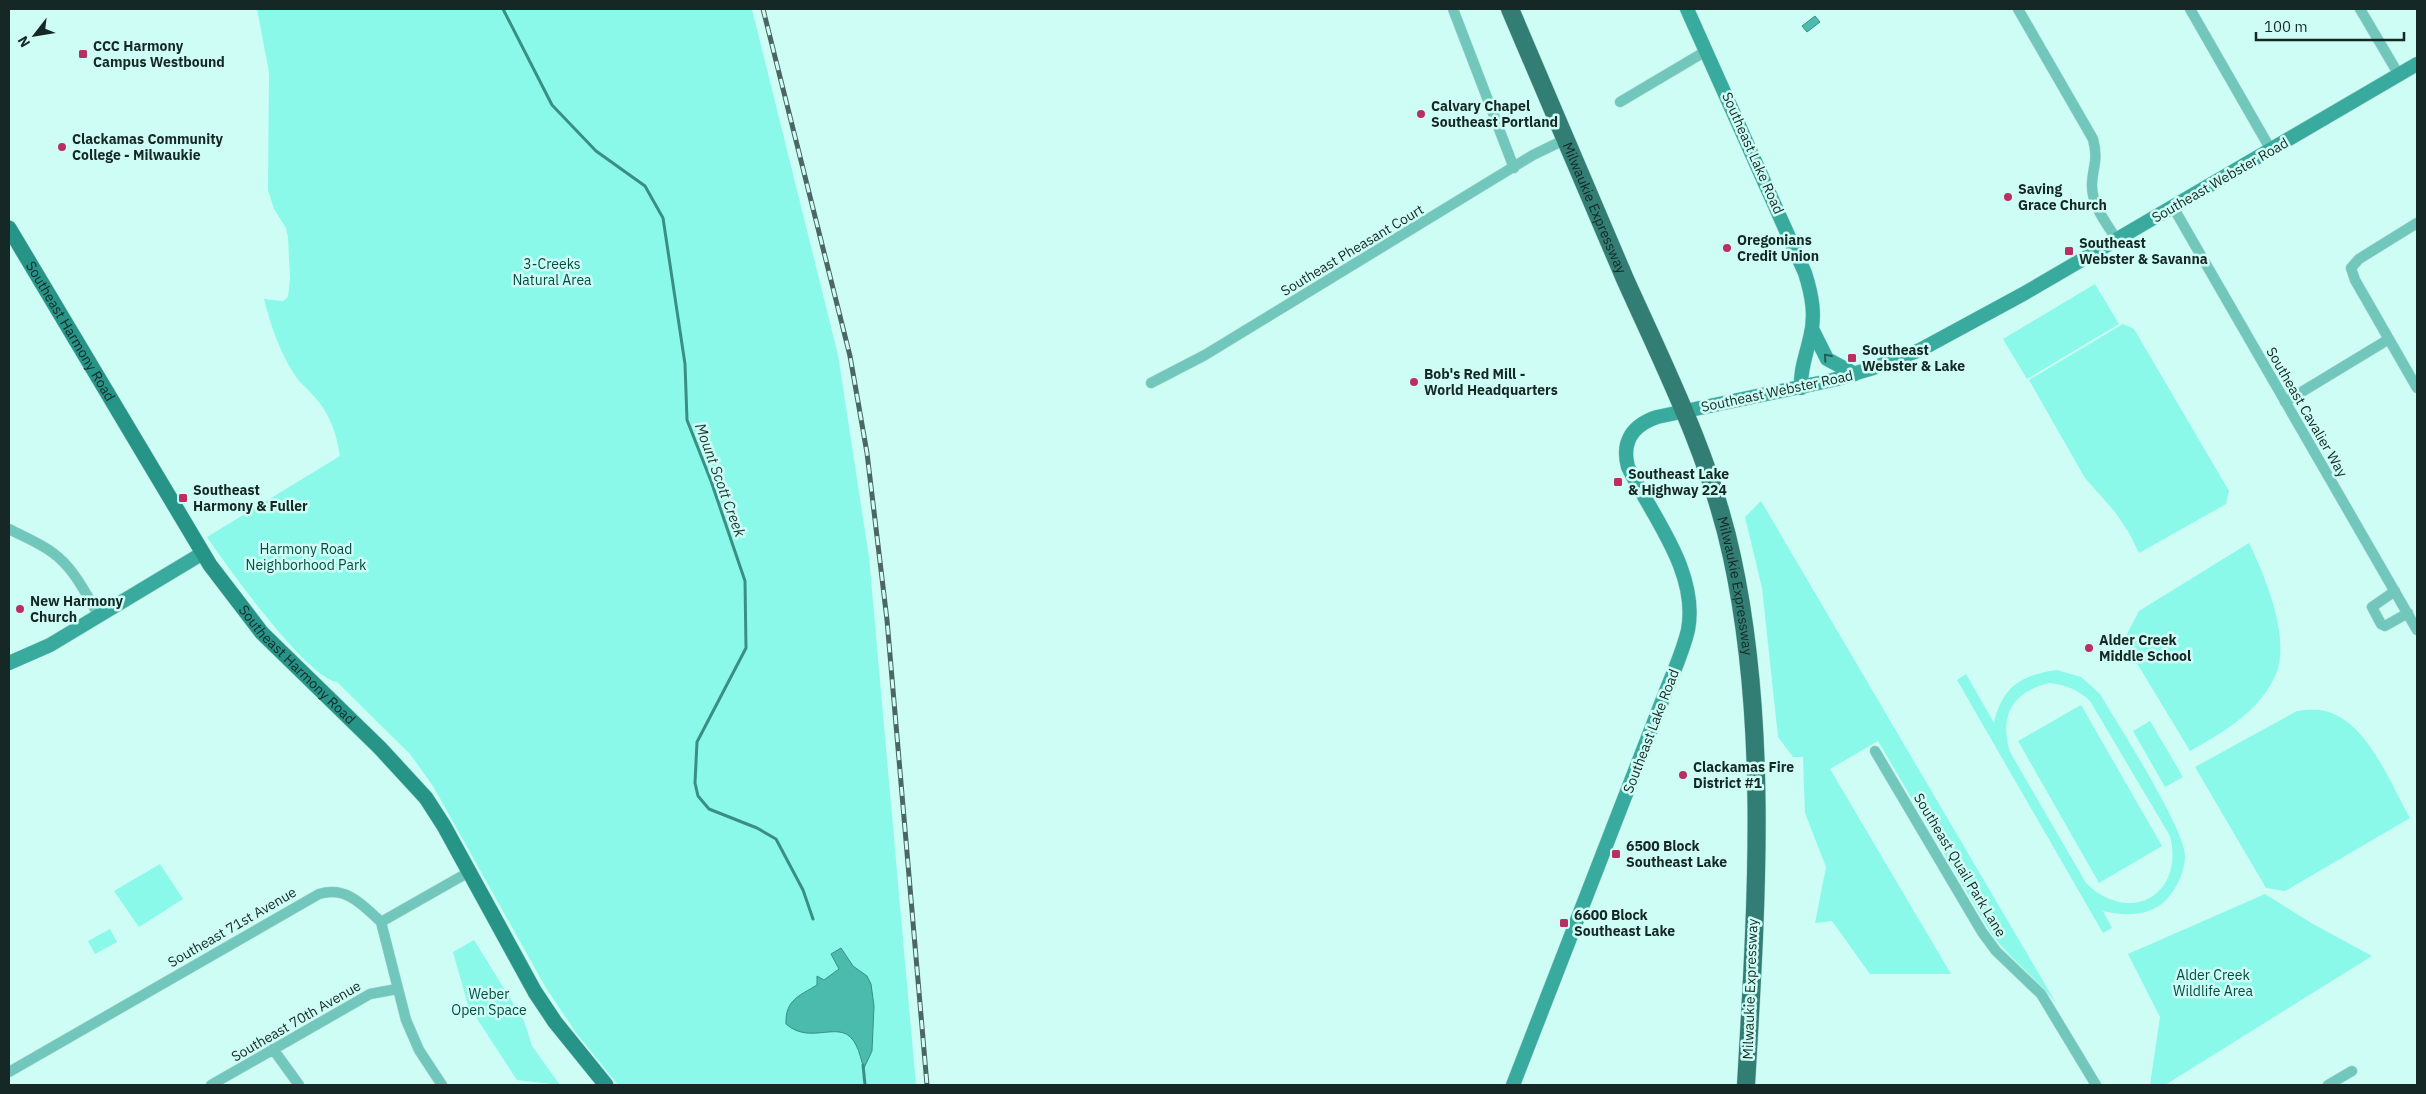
<svg xmlns="http://www.w3.org/2000/svg" width="2426" height="1094" font-family="'IBM Plex Sans',sans-serif">
  <rect width="100%" height="100%" fill="#cefdf5"/>
  <path fill="#8af9e9" fill-rule="evenodd" d="M257 9H752L838 355 869 557 916 1085H618L577 1034 546 988 433 786 410 754 337 682C307 678 226 565 207 537L340 456C336 431 329 412 312 394 306 387 298 381 294 374 279 350 271 326 264 299L283 301 288 297 290 279 288 237 286 228 274 209 268 190 269 72Z
    M2095 284 2119 324 2027 379 2003 339Z
    M2123 324 2134 329 2229 491 2226 504 2139 553 2129 533 2115 512 2085 478 2029 380Z
    M1761 501 2056 1003C2036 978 2010 959 1991 933L1878 741 1830 769 1951 974H1870L1832 921 1815 923 1826 867 1805 813 1803 757H1793L1778 737 1762 588 1745 517Z
    M2249 543C2265 576 2292 640 2275 676 2260 711 2221 734 2190 751L2129 650 2126 636 2139 611Z
    M2057 670 2081 677 2100 694C2117 723 2186 830 2185 857 2184 873 2177 889 2165 901 2148 917 2124 916 2103 911L2112 928 2103 933 1957 680 1966 674 1994 723C2002 687 2021 675 2057 670ZM2049 683C2066 685 2077 689 2090 701L2170 836C2185 895 2129 926 2086 883L2010 752C1999 716 2012 692 2049 683Z
    M2081 705 2162 846 2099 883 2018 741Z
    M2297 711C2306 710 2316 709 2325 711 2367 721 2390 783 2410 818L2285 891 2266 888 2195 767Z
    M2150 721 2183 777 2165 787 2133 731Z
    M160 864 183 899 139 927 114 891Z
    M2265 894 2313 924 2372 956 2165 1085H2150L2160 1017 2128 954Z
    M110 929 117 942 95 954 88 941Z
    M474 940 524 1021 532 1046 560 1085 517 1080 468 1005 453 952Z"/>
  <path fill="#4abbad" stroke="#3a8f84" d="M1815 16 1820 22 1807 32 1802 26Z
    M841 948 853 966 867 976 871 984 874 1006 872 1051 864 1068C861 1061 860 1052 856 1045 842 1016 812 1047 786 1024 785 1000 799 996 817 985V976L824 980 839 969 831 954Z"/>
  <g fill="none" stroke-linecap="round" stroke-linejoin="round">
    <path stroke="#3a8f84" stroke-width="3" d="M503 9 552 105 596 151 645 186 663 218 685 364 687 420 711 481 745 581 746 648 697 742 695 783 698 796 709 809 757 828 776 839 803 890 813 919
      M863 1065 865 1085"/>
    <g stroke="#add7d0" stroke-width="11">
      <path id="street" d="M1453 9 1514 168
        M2018 9 2093 139C2099 162 2092 167 2092 186 2092 206 2107 224 2117 240
        M2190 9 2271 150
        M2360 9 2399 75
        M1620 102 1706 51
        M2173 207 2417 630
        M2417 223 2359 259 2351 268 2355 280 2417 388
        M1151 383 1205 355 1533 155 1566 139
        M2285 402 2389 339
        M9 529C24 537 40 543 53 553 74 568 86 594 99 616
        M2395 591 2372 607 2381 624 2385 626 2408 613
        M1875 751 1982 932 1996 951 2041 994 2096 1085
        M381 922 406 1020 419 1050 442 1085
        M381 922 469 872
        M273 1049 299 1085
        M9 1072 319 894C346 886 362 904 381 922
        M211 1085 370 994 397 989
        M2328 1085 2352 1071"/>
    </g>
    <g stroke="#add7d0" stroke-width="15">
      <path id="secondary" d="M1687 9 1805 273C1812 295 1816 316 1810 338 1806 356 1800 370 1801 388
        M1812 329 1827 359 1855 374
        M9 663 50 645 203 553
        M1513 1085 1666 691C1674 671 1683 651 1688 630 1699 572 1652 516 1628 467 1621 441 1633 425 1657 417L1833 380 1873 368 1920 350 2025 293 2417 64"/>
    </g>
    <g stroke="#add7d0" stroke-width="16">
      <g id="primary">
        <path id="s1" d="M9 228 210 565 262 633 380 748 426 798 444 826 535 992 555 1022 606 1085"/>
      </g>
    </g>
    <g stroke="#add7d0" stroke-width="19">
      <g id="highway">
        <path id="s2" d="M1510 9C1549 99 1586 189 1625 279 1666 370 1711 459 1732 557 1769 728 1756 912 1746 1085"/>
      </g>
    </g>
    <use href="#street" stroke="#71c7bb" stroke-width="10"/>
    <use href="#secondary" stroke="#38ab9e" stroke-width="14"/>
    <use href="#primary" stroke="#279488" stroke-width="15"/>
    <use href="#highway" stroke="#327e74" stroke-width="18"/>
    <g stroke="#4c6663" stroke-width="5">
      <path id="rail" d="M763 9 850 356 867 453 887 620 927 1085"/>
    </g>
    <use href="#rail" stroke="#cefdf5" stroke-width="3" stroke-dasharray="9" stroke-linecap="butt"/>
  </g>
  <defs><path id="oneway-chevron" d="M-2-3.5L2.5 0L-2 3.5" fill="none" stroke-width="1.6" stroke-linecap="round" stroke-linejoin="round" transform="scale(1.25)"/></defs>
  <use stroke="#245c56" href="#oneway-chevron" transform="translate(1827 357) rotate(-131)"/>
  <g fill="#bb2e61" stroke="#cefdf5" stroke-width="2">
    <rect x="78" y="49" width="10" height="10" rx="2.5"/>
    <circle cx="1421" cy="114" r="5"/>
    <circle cx="62" cy="147" r="5"/>
    <circle cx="2008" cy="197" r="5"/>
    <circle cx="1727" cy="248" r="5"/>
    <rect x="2064" y="246" width="10" height="10" rx="2.5"/>
    <rect x="1847" y="353" width="10" height="10" rx="2.5"/>
    <circle cx="1414" cy="382" r="5"/>
    <rect x="1613" y="477" width="10" height="10" rx="2.5"/>
    <rect x="178" y="493" width="10" height="10" rx="2.5"/>
    <circle cx="20" cy="609" r="5"/>
    <circle cx="2089" cy="648" r="5"/>
    <circle cx="1683" cy="775" r="5"/>
    <rect x="1611" y="849" width="10" height="10" rx="2.5"/>
    <rect x="1559" y="918" width="10" height="10" rx="2.5"/>
  </g>
  <g text-anchor="middle" stroke-width="5" stroke-linejoin="round" paint-order="stroke">
    <g font-size="14" font-weight="bold" fill="#162826" stroke="#cefdf5" text-anchor="start">
      <text x="93" y="51">CCC Harmony<tspan x="93" dy="16">Campus Westbound</tspan></text>
      <text x="1431" y="111">Calvary Chapel<tspan x="1431" dy="16">Southeast Portland</tspan></text>
      <text x="72" y="144">Clackamas Community<tspan x="72" dy="16">College - Milwaukie</tspan></text>
      <text x="2018" y="194">Saving<tspan x="2018" dy="16">Grace Church</tspan></text>
      <text x="1737" y="245">Oregonians<tspan x="1737" dy="16">Credit Union</tspan></text>
      <text x="2079" y="248">Southeast<tspan x="2079" dy="16">Webster &amp; Savanna</tspan></text>
      <text x="1862" y="355">Southeast<tspan x="1862" dy="16">Webster &amp; Lake</tspan></text>
      <text x="1424" y="379">Bob's Red Mill -<tspan x="1424" dy="16">World Headquarters</tspan></text>
      <text x="1628" y="479">Southeast Lake<tspan x="1628" dy="16">&amp; Highway 224</tspan></text>
      <text x="193" y="495">Southeast<tspan x="193" dy="16">Harmony &amp; Fuller</tspan></text>
      <text x="30" y="606">New Harmony<tspan x="30" dy="16">Church</tspan></text>
      <text x="2099" y="645">Alder Creek<tspan x="2099" dy="16">Middle School</tspan></text>
      <text x="1693" y="772">Clackamas Fire<tspan x="1693" dy="16">District #1</tspan></text>
      <text x="1626" y="851">6500 Block<tspan x="1626" dy="16">Southeast Lake</tspan></text>
      <text x="1574" y="920">6600 Block<tspan x="1574" dy="16">Southeast Lake</tspan></text>
    </g>
    <g font-size="14" fill="#162826" stroke="#cefdf5">
      <text transform="translate(1753 153) rotate(66)" y="5">Southeast Lake Road</text>
      <text transform="translate(2220 180) rotate(-30)" y="5">Southeast Webster Road</text>
      <text dy="5" stroke="none"><textPath href="#s2" startOffset="216">Milwaukie Expressway</textPath></text>
      <text transform="translate(1352 250) rotate(-31)" y="5">Southeast Pheasant Court</text>
      <text dy="5" stroke="none"><textPath href="#s1" startOffset="120">Southeast Harmony Road</textPath></text>
      <text transform="translate(1777 391) rotate(-12)" y="5">Southeast Webster Road</text>
      <text transform="translate(2307 412) rotate(60)" y="5">Southeast Cavalier Way</text>
      <text dy="5" stroke="none"><textPath href="#s2" startOffset="621">Milwaukie Expressway</textPath></text>
      <text dy="5" stroke="none"><textPath href="#s1" startOffset="525">Southeast Harmony Road</textPath></text>
      <text transform="translate(1651 731) rotate(-69)" y="5">Southeast Lake Road</text>
      <text transform="translate(1960 865) rotate(59)" y="5">Southeast Quail Park Lane</text>
      <text transform="translate(232 927) rotate(-30)" y="5">Southeast 71st Avenue</text>
      <text transform="translate(1750 989) rotate(-88)" y="5">Milwaukie Expressway</text>
      <text transform="translate(296 1021) rotate(-30)" y="5">Southeast 70th Avenue</text>
    </g>
    <g font-size="14" fill="#044b44" stroke="#cefdf5">
      <text x="552" y="269">3-Creeks<tspan x="552" dy="16">Natural Area</tspan></text>
      <text x="306" y="554">Harmony Road<tspan x="306" dy="16">Neighborhood Park</tspan></text>
      <text x="2213" y="980">Alder Creek<tspan x="2213" dy="16">Wildlife Area</tspan></text>
      <text x="489" y="999">Weber<tspan x="489" dy="16">Open Space</tspan></text>
    </g>
    <g font-size="15" font-style="italic" fill="#1e3834" stroke="#cefdf5">
      <text transform="translate(720 480) rotate(70)" y="5">Mount Scott Creek</text>
    </g>
  </g>
  <rect width="2426" height="1094" fill="none" stroke="#162826" stroke-width="20"/>
  <g transform="translate(35 35) rotate(239)" stroke="#cefdf5" stroke-width="4" paint-order="stroke">
  <path d="M0-4L9 19L0 12L-9 19Z" fill="#162826"/>
  <text y="-8" font-size="14" font-weight="bold" text-anchor="middle" fill="#162826">N</text>
  </g>
  <path d="M2256 32v8h148v-8" fill="none" stroke="#162826" stroke-width="2.5"/>
  <text x="2264" y="32" font-size="15" fill="#162826" stroke="#cefdf5" stroke-width="4" paint-order="stroke">100 m</text>
</svg>
